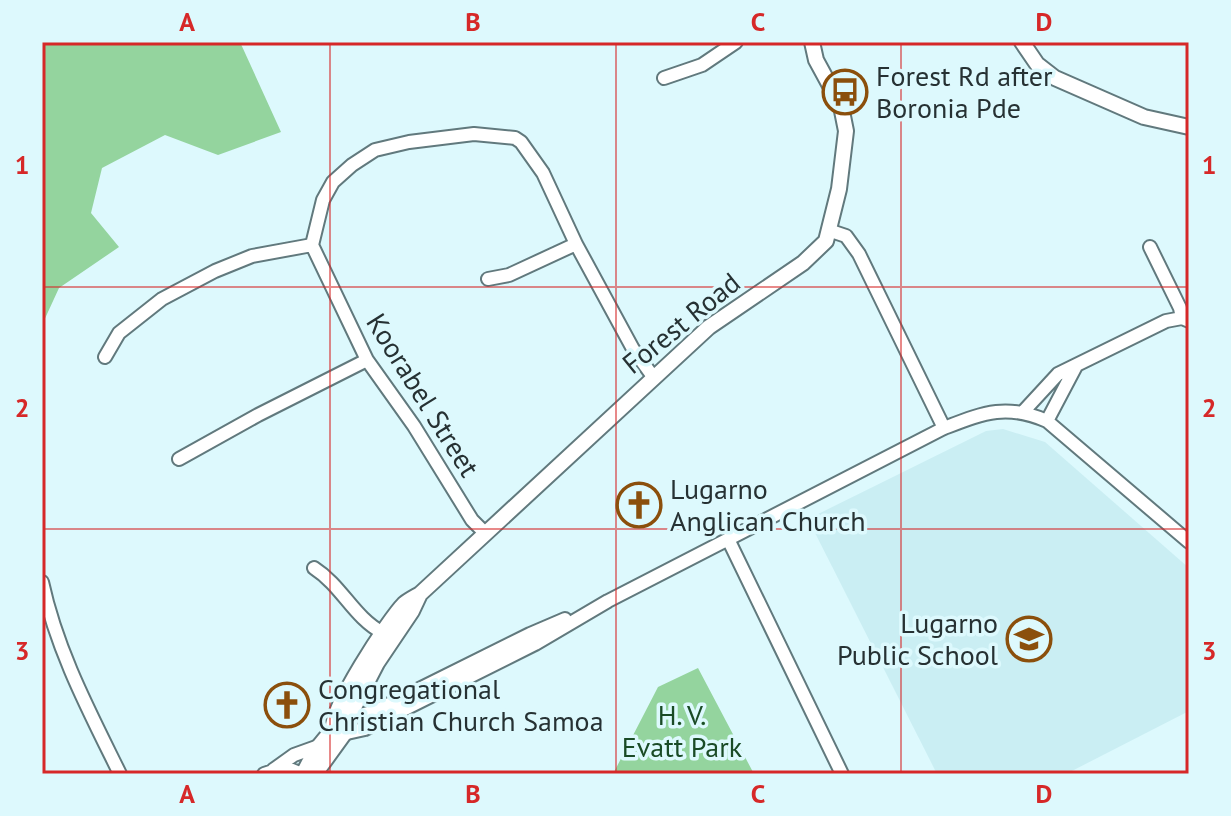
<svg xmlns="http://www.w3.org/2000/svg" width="1231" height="816" font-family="'PT Sans',sans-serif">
  <rect width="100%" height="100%" fill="#ddf9fd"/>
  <path fill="#caeef3" d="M1003 429 1045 442 1189 568V711L1066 774H937L808 519 986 431Z"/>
  <path fill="#94d49e" d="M42 42H240L281 132 218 155 165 135 102 168 91 213 119 247 59 288 42 325Z
    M698 668 754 774H613L658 687Z"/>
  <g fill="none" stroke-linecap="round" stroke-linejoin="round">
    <g stroke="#61797d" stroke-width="16">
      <path id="minor" d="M664 78 702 65 736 42
        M831 231 846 236 859 254 944 428
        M1150 247 1180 308 1182 318
        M488 279 509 275 576 244
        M105 357 119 333 162 299 215 271 252 256 312 245
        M1022 413 1058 374 1166 321 1182 318 1189 321
        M1047 421 1076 366
        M179 459 258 415 367 360
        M485 533 472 520 414 426 367 360 312 245 323 200 333 182 352 165 375 150 409 142 474 134 515 138 521 142 543 173 576 244 633 349 654 378
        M728 539 842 774
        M314 568C342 586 354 618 383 633
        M42 582C57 651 89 711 120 774
        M350 718 375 711 530 634 565 619
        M347 733 365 729 535 644 608 601 944 428C983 413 1006 403 1047 421L1189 542
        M273 770 294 755 319 746
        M264 774 285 767 302 774"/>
    </g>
    <g stroke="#61797d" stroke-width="18">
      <path id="tertiary" d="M1022 42 1037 64 1055 78 1144 117 1189 127
        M349 717 377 663 412 611 420 594
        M333 729C329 711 389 619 404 604 409 600 415 597 420 594L709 327 803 263 826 241 839 189 846 131 841 106 816 60 812 42
        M333 729 344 734 351 728 350 718 341 714
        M303 774 315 751 333 729
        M315 774 344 734"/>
    </g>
    <use href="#minor" stroke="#fff" stroke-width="12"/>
    <use href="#tertiary" stroke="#fff" stroke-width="14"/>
  </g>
  <path fill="none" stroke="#d62828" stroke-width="2" stroke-opacity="0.55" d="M330 42V774M616 42V774M901 42V774M42 287H1189M42 529H1189"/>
  <defs>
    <g id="bus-ring" transform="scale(2.3)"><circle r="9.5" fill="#ddf9fd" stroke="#8b4f0c" stroke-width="1.5"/><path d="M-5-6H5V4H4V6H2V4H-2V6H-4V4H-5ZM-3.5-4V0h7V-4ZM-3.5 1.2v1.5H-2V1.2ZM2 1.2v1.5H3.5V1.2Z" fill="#8b4f0c"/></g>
    <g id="church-ring" transform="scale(2.3)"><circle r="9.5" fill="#ddf9fd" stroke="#8b4f0c" stroke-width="1.5"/><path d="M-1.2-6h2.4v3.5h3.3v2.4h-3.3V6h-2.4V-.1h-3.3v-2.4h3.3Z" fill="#8b4f0c"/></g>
    <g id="school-ring" transform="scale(2.3)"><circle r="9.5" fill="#ddf9fd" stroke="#8b4f0c" stroke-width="1.5"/><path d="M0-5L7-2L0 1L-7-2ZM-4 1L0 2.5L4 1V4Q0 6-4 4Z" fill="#8b4f0c"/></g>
  </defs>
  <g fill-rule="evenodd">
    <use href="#bus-ring" x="845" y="92"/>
    <use href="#church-ring" x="639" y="505"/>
    <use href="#school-ring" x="1029" y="639"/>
    <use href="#church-ring" x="287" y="705"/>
  </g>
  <g text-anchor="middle" stroke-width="7" stroke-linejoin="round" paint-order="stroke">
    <g font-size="28" fill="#263133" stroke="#ddf9fd" text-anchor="start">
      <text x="876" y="86">Forest Rd after<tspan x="876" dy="32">Boronia Pde</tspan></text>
      <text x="670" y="499">Lugarno<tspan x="670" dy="32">Anglican Church</tspan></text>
      <text x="998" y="633" text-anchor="end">Lugarno<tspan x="998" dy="32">Public School</tspan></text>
      <text x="318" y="699">Congregational<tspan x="318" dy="32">Christian Church Samoa</tspan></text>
    </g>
    <g font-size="28" fill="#263133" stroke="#ddf9fd">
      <text transform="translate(681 323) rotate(-39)" y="10">Forest Road</text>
      <text transform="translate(423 395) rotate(58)" y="10">Koorabel Street</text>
    </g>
    <g font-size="28" fill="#1a4b26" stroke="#ddf9fd">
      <text x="682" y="725">H. V.<tspan x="682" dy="32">Evatt Park</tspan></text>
    </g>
  </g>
  <rect width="1231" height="816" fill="none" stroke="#ddf9fd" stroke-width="88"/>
  <rect x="44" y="44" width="1143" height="728" fill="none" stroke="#d62828" stroke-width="3"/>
  <g font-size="26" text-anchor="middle" font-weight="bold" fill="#d62828">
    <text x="187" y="31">A</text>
    <text x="473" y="31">B</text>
    <text x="758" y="31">C</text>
    <text x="1044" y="31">D</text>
    <text x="22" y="174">1</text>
    <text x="1209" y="174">1</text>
    <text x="22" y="417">2</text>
    <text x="1209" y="417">2</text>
    <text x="22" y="660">3</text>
    <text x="1209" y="660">3</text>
    <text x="187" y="803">A</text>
    <text x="473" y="803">B</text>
    <text x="758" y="803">C</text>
    <text x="1044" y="803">D</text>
  </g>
</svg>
